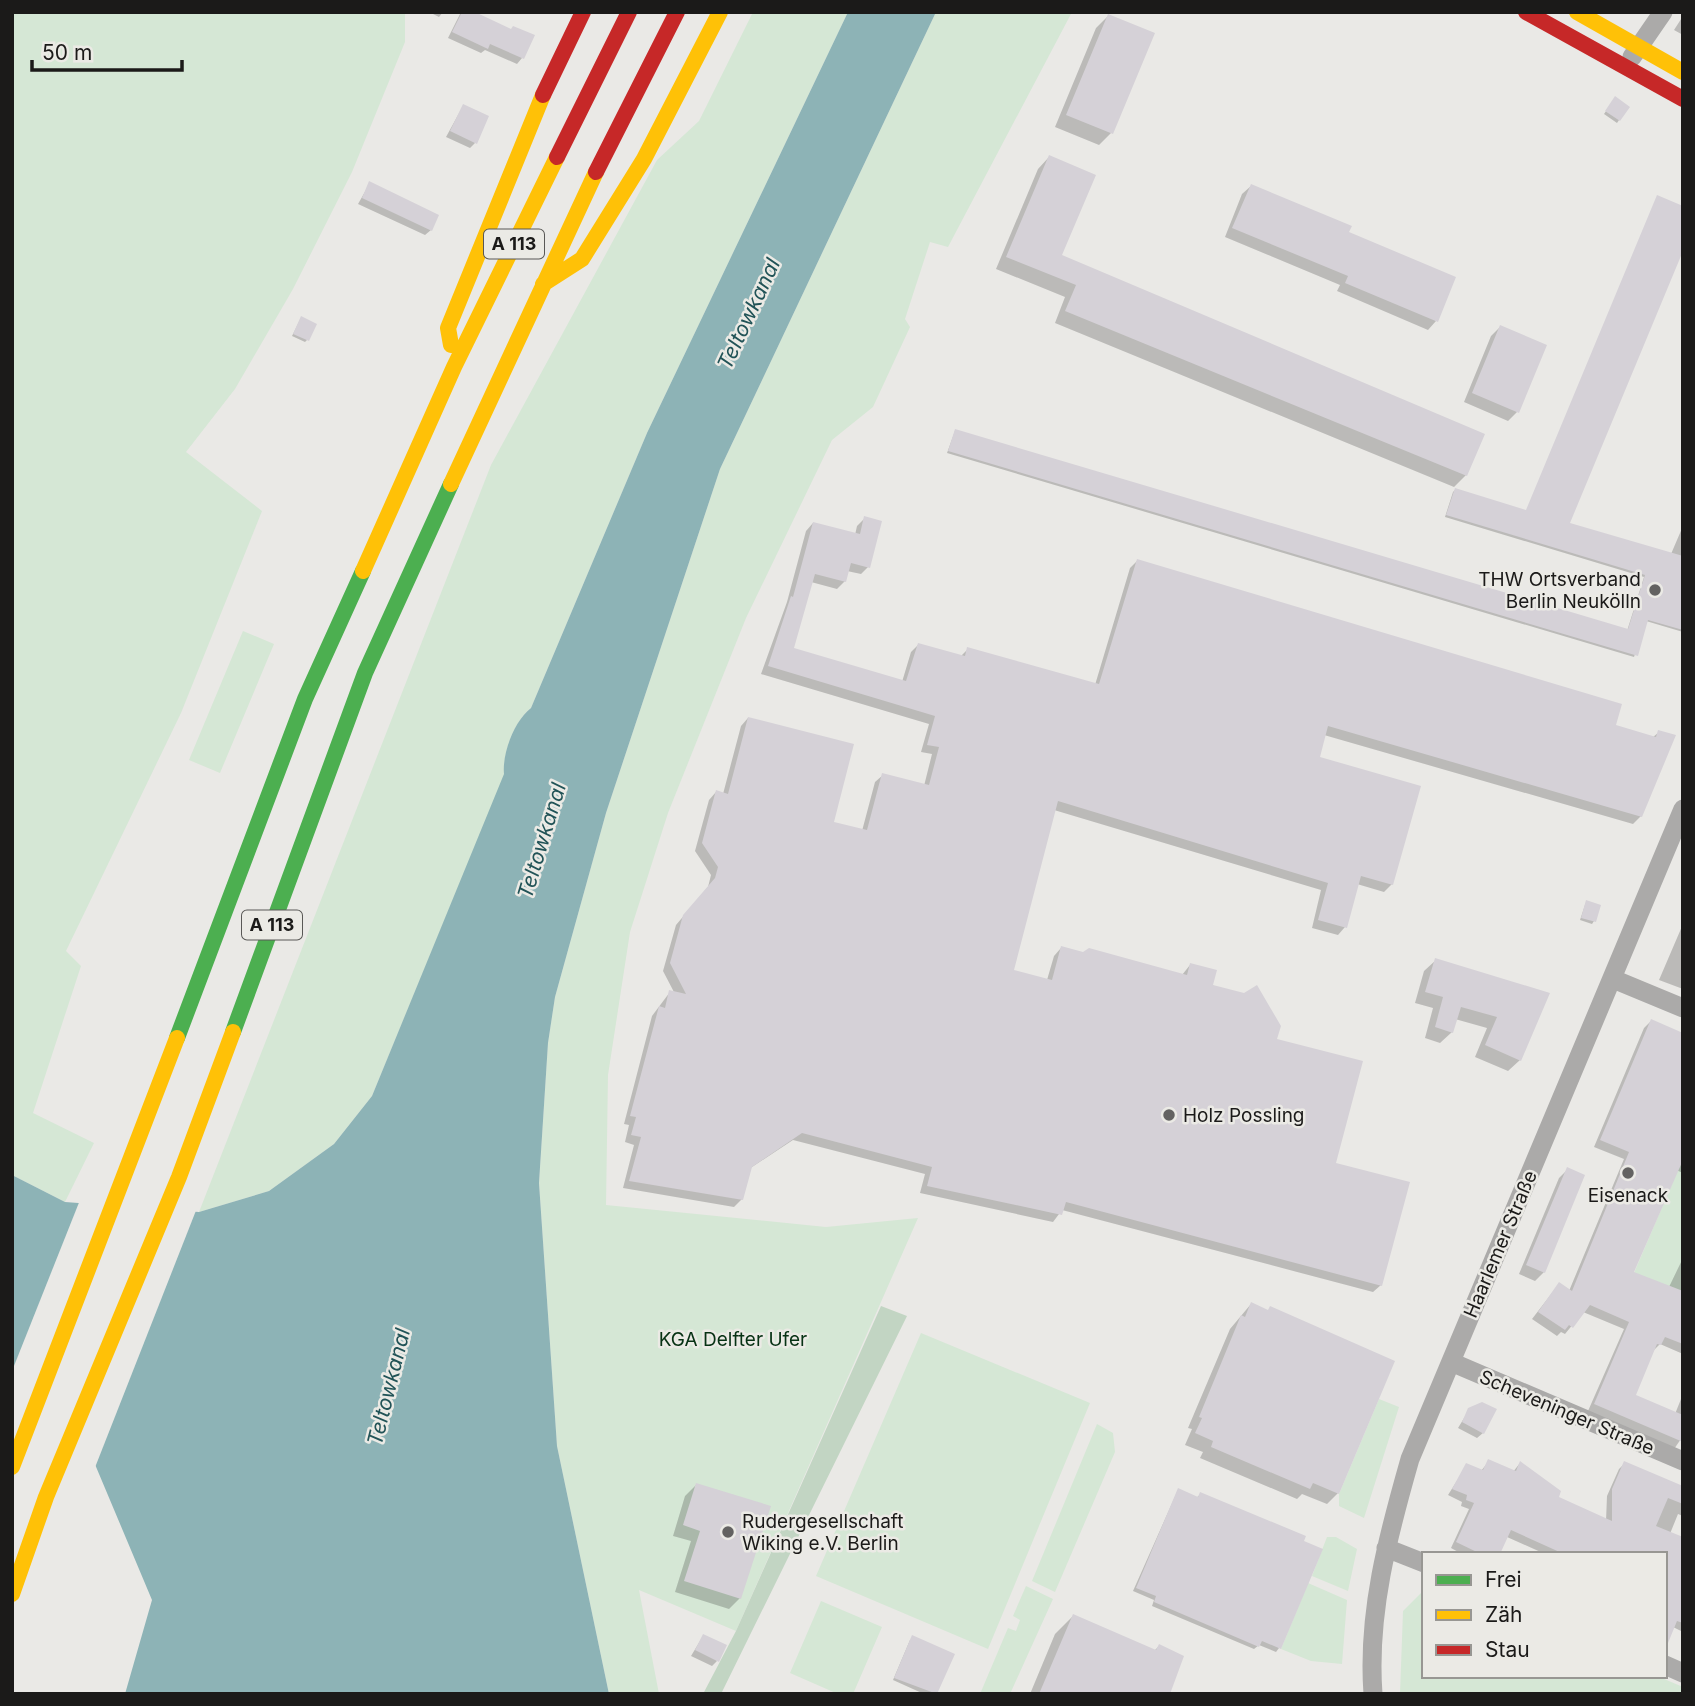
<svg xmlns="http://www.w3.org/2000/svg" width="1695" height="1706" font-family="Inter,sans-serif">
  <rect width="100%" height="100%" fill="#eae9e6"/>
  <path fill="#d5e7d5" d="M12 12H405V42L352 172 293 289 235 389 186 452 262 511 181 713 66 951 81 966 33 1113 94 1143 65 1202 12 1175Z
    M753 12H848L647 433 531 708C514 721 502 754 505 774L372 1096 334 1144 269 1191 199 1212 491 465 657 160 699 121Z
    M936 12H1072L948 247 930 242 905 319 910 327 873 407 832 440 746 618 668 813 630 932 608 1075 606 1205 826 1227 918 1218 736 1631 639 1590 659 1694H609L557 1446 539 1183 548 1043 555 997 606 813 720 469Z
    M243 631 274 644 220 773 189 760Z
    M1681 1163 1683 1164V1319L1625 1294Z
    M921 1333 1090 1403 988 1649 816 1576Z
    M1379 1399 1399 1407 1364 1518 1339 1506V1494Z
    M1097 1424 1113 1433 1115 1452 1055 1592 1032 1581Z
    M1327 1537H1336L1357 1549 1348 1591 1312 1576Z
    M1424 1580V1676H1657L1683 1687V1694H1400L1403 1611 1421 1593Z
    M1308 1583 1347 1600 1342 1664 1311 1661 1281 1649Z
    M1026 1586 1053 1599 1010 1694H980L1008 1628 1016 1631 1020 1620 1013 1616Z
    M821 1601 882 1627 853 1694H838L790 1673Z"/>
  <path fill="#c2d5c3" d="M881 1306 907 1316 721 1694H703L736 1631Z"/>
  <path fill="#8db3b6" d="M848 12H936L720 469 606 813 555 997 548 1043 539 1183 557 1446 609 1694H125L152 1600 94 1462 12 1366V1175L65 1202 199 1212 269 1191 334 1144 372 1096 504 774C502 754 514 721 531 708L647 433Z"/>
  <path fill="#eae9e6" d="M80 1200 197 1208 94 1470 12 1371Z"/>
  <path fill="#0003" d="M429 12H443L439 17Z
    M461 12H470L510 31 532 36 522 58 517 64 485 50 481 53 448 38Z
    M1108 16 1111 133 1099 145 1055 127 1096 28Z
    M1683 16V35L1674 30Z
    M1613 101 1628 107 1617 123 1604 114Z
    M463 106 475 143 470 148 446 137Z
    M1049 157 1060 256 1466 475 1454 487 1055 323 1065 297 996 269 1038 169Z
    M370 183 431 230 425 235 358 204Z
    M1251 186 1347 233 1436 321 1428 330 1337 291 1340 285 1225 237 1242 194Z
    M301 318 307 340 305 342 292 336Z
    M1500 327 1517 412 1508 421 1464 402 1491 336Z
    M955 431 1627 631 1644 577 1445 517 1453 492 1455 490 1671 554 1683 526V632L1646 621 1634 657 947 453Z
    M865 518 868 567 861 574 847 571 845 581 837 589 811 582 792 649 902 682 911 652 918 645 960 657 968 649 1095 685 1130 568 1137 561 1614 726 1652 738 1659 732 1641 816 1633 824 1324 735 1318 758 1392 884 1384 892 1357 884 1345 927 1338 935 1312 928 1321 890 1054 810 1011 971 1047 980 1054 956 1061 948 1182 975 1190 965 1275 1040 1334 1164 1381 1285 1373 1292 1062 1210 1053 1222 920 1193 925 1174 793 1140 749 1169 742 1199 734 1207 623 1188 634 1145 625 1142 629 1125 624 1124 652 1016 670 992 675 994 663 971 676 925 708 887 711 875 695 851 709 800 716 792 723 794 741 726 748 718 832 823 862 831 875 782 883 775 924 786 932 754 921 752 929 724 761 674 787 602 806 531 813 523 855 535 857 526Z
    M1585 905 1594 921 1592 924 1580 920Z
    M1683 924V989L1659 980Z
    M1436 960 1548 994 1520 1060 1508 1071 1475 1057 1487 1028 1455 1019 1452 1032 1440 1043 1425 1038 1433 1008 1415 1003 1424 971Z
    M1651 1021 1683 1035V1173L1676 1170 1632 1273 1669 1287 1683 1258V1354L1660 1344 1652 1352 1634 1396 1675 1414 1683 1394V1436L1672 1452 1588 1411 1624 1329 1583 1312 1565 1334 1561 1332 1557 1336 1532 1319 1559 1284 1569 1291 1624 1159 1594 1147 1644 1028Z
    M1568 1169 1544 1272 1535 1281 1519 1274 1559 1178Z
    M1251 1304 1338 1493 1327 1504 1302 1494 1297 1499 1200 1458 1203 1452 1185 1445 1192 1429 1188 1428 1230 1329Z
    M1469 1410 1483 1433 1477 1438 1458 1428Z
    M1489 1461 1513 1472 1520 1463 1556 1498 1606 1521 1607 1496 1619 1469 1625 1463 1683 1488V1516L1678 1514 1665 1546 1683 1553V1632L1673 1627 1665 1645V1554H1545L1507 1537 1498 1554H1462L1451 1548 1469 1509 1461 1506 1462 1502 1448 1495 1467 1465 1481 1471Z
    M696 1485 740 1598 729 1609 675 1592 691 1541 673 1536 685 1496Z
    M1178 1490 1196 1498 1201 1494 1279 1648 1276 1652 1259 1645 1254 1649 1152 1606 1154 1600 1133 1591Z
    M1073 1616 1154 1651 1159 1646 1166 1694H1030L1055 1634Z
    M703 1636 717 1661 712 1666 691 1656Z
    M910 1640 952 1654 935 1694H924L893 1680Z"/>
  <path fill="#d5d1d7" d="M462 12H475L511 29 513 26 535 35 524 59 490 44 488 49 452 32Z
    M1108 14 1155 33 1113 134 1066 115Z
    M1615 96 1630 107 1620 121 1605 111Z
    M463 104 489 116 477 144 450 131Z
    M1049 155 1096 175 1062 255 1485 434 1467 476 1065 311 1076 285 1006 257Z
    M369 181 439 215 432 231 362 198Z
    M1251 184 1352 226 1349 232 1456 277 1438 322 1345 283 1348 276 1232 228Z
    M1657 195 1683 206V251L1570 523 1683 556V630L1648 620 1638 656 948 451 955 429 1628 629 1645 575 1446 515 1455 488 1526 510Z
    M301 316 317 324 309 341 293 334Z
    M1500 325 1547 345 1519 413 1472 393Z
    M864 516 882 521 870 568 851 563 846 582 815 574 794 648 906 681 918 643 965 656 967 647 1099 684 1137 559 1622 704 1616 725 1656 737 1658 730 1676 735 1642 817 1328 726 1320 757 1421 786 1393 885 1361 876 1347 928 1318 920 1328 883 1058 801 1014 970 1052 980 1061 946 1083 952 1089 948 1187 975 1190 963 1217 970 1213 985 1244 993 1257 985 1281 1026 1277 1039 1363 1061 1336 1163 1410 1182 1382 1286 1066 1202 1062 1215 927 1186 932 1167 802 1133 752 1167 743 1200 629 1181 641 1137 631 1135 636 1117 630 1116 659 1006 665 1008 669 990 686 994 670 963 683 915 715 878 718 867 702 843 716 790 728 794 748 717 854 744 834 822 867 830 882 773 929 785 939 747 927 745 935 716 768 666 791 596 793 597 813 522 860 534Z
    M1586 900 1601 905 1596 922 1581 918Z
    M1435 958 1550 993 1521 1061 1485 1045 1497 1017 1461 1007 1453 1033 1435 1027 1443 997 1425 992Z
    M1651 1019 1683 1033V1160L1634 1272 1683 1291V1344L1665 1337 1661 1345 1657 1344 1636 1395 1683 1415V1442L1594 1404 1629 1322 1590 1305 1573 1328 1569 1325 1565 1330 1538 1312 1559 1282 1572 1291 1629 1152 1600 1140Z
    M1567 1167 1585 1175 1545 1273 1526 1265Z
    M1251 1302 1268 1310 1270 1306 1395 1361 1339 1494 1313 1483 1310 1489 1211 1447 1213 1441 1195 1433 1202 1418 1199 1417 1241 1315 1245 1317Z
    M1482 1402 1497 1409 1484 1434 1462 1422 1468 1408Z
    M1488 1459 1516 1471 1520 1461 1561 1491 1559 1497 1612 1521V1489L1624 1461 1683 1486V1504L1668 1498 1656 1526 1683 1537V1623L1677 1621 1666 1648 1665 1554H1564L1511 1530 1500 1554H1481L1456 1542 1474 1503 1466 1500 1467 1495 1452 1489 1466 1463 1483 1470Z
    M696 1483 771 1506 741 1599 684 1581 700 1531 683 1525Z
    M1178 1488 1198 1497 1200 1492 1306 1536 1304 1541 1323 1549 1281 1649 1262 1641 1259 1647 1154 1602 1156 1596 1136 1588Z
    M1073 1614 1156 1650 1159 1644 1184 1656 1170 1694H1039Z
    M703 1634 727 1645 719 1662 695 1650Z
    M912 1635 955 1654 937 1694 894 1678Z"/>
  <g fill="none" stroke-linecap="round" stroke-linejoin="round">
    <path stroke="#abaaa9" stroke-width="19" d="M1632 57 1663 12
      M1613 979 1683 1008
      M1451 1362 1683 1461
      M1386 1548 1424 1563
      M1665 1665 1683 1673
      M1373 1694C1367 1613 1388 1536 1410 1459L1683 809"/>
    <path stroke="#4caf50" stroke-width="16" d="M233 1032 365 673 451 484
      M177 1038 305 699 363 571"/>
    <path stroke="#ffc107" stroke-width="16" d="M1577 12 1683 72
      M543 284 582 259 644 159 720 12
      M451 345 448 328 543 95
      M451 484 596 172
      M363 571 454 367 557 157
      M12 1467 177 1038
      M12 1594 46 1497 179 1177 233 1032"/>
    <path stroke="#c62828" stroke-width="16" d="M1526 12 1683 99
      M543 95 583 12
      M557 157 629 12
      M596 172 677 12"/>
  </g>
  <g fill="#636261" stroke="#ebeae5" stroke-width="2.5">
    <circle cx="1655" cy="590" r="7"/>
    <circle cx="1169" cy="1115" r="7"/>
    <circle cx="1628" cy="1173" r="7"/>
    <circle cx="728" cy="1532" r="7"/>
  </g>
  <g text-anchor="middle" stroke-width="5" stroke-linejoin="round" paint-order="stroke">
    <g fill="#ebeae5" stroke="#595856" stroke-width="2">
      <rect x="484" y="229.5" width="60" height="29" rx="5"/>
      <rect x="242" y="910.5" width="60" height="29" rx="5"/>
    </g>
    <g font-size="18" font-weight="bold" fill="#1b1a19">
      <text x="514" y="250">A 113</text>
      <text x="272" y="931">A 113</text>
    </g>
    <g font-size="19" fill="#1b1a19" stroke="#ebeae5" text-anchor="start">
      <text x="1641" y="586" text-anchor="end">THW Ortsverband<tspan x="1641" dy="22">Berlin Neukölln</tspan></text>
      <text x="1183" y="1122">Holz Possling</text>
      <text x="1628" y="1202" text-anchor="middle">Eisenack</text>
      <text x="742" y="1528">Rudergesellschaft<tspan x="742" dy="22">Wiking e.V. Berlin</tspan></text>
    </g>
    <g font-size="19" fill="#1b1a19" stroke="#ebeae5">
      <text transform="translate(1500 1244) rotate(-67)" y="7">Haarlemer Straße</text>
      <text transform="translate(1567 1412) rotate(23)" y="7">Scheveninger Straße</text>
    </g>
    <g font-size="19" fill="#073214" stroke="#ebeae5">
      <text x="733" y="1346">KGA Delfter Ufer</text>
    </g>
    <g font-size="21" font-style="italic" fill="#215357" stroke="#ebeae5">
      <text transform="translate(749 314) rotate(-65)" y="7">Teltowkanal</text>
      <text transform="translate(542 841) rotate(-73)" y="7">Teltowkanal</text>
      <text transform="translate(389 1387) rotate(-76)" y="7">Teltowkanal</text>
    </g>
  </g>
  <rect width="1695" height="1706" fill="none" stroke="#1b1a19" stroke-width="28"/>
  <rect x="1422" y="1552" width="245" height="126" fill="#ebeae5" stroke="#989793" stroke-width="2"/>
  <rect x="1436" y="1575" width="35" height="10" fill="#4caf50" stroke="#989793" stroke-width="2"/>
  <text x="1485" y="1587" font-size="21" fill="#1b1a19">Frei</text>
  <rect x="1436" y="1610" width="35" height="10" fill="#ffc107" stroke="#989793" stroke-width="2"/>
  <text x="1485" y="1622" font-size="21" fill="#1b1a19">Zäh</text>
  <rect x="1436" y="1645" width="35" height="10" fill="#c62828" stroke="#989793" stroke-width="2"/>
  <text x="1485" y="1657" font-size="21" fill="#1b1a19">Stau</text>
  <path d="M32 60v10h150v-10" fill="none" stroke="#1b1a19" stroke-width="3.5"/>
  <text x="42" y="60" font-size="21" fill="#1b1a19" stroke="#ebeae5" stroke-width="5" paint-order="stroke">50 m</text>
</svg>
